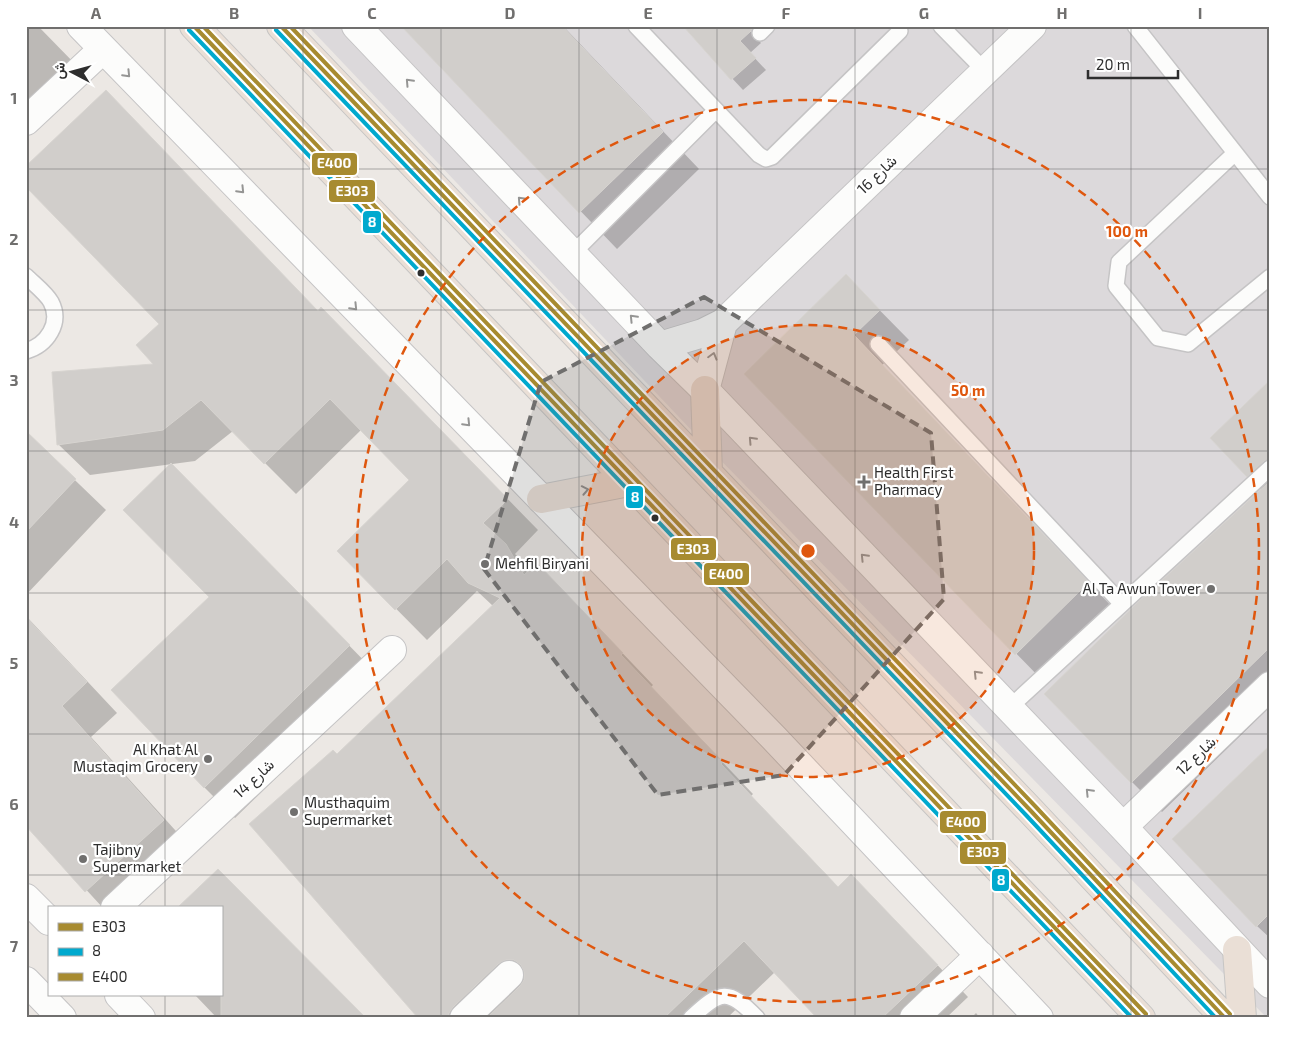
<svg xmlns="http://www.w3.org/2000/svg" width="1296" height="1044" font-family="'Exo 2',Vazirmatn,sans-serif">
  <rect width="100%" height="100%" fill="#ece8e4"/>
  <path fill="#dcd9db" d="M308 26H1270V1018H1267L696 435Z"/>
  <path fill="#0003" d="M26 26H38L79 68 26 120Z
    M403 26H563L699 169 617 249Z
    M746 26 761 43 750 53 766 70 743 90 691 34Z
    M846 276 909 340 882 365 1117 612 1045 683 745 374Z
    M318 312 352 340 538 530 515 554 531 570 568 596 653 685 651 687 753 794 751 796 839 888 882 907 968 997 946 1018H819L775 972 727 1018H420L338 756 493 606 477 591 427 640 339 551 410 480 361 430 296 494 233 431 195 461 90 475 58 444 155 365Z
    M1270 381V707L1162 812 1132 782 1261 489 1248 476Z
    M26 433 106 510 26 595Z
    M202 495 380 677 235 818 204 787 211 597Z
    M26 616 117 713 91 737 194 851 103 908 26 824Z
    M1270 762V938L1257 926Z
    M218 870 365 1018H217L195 995H221V908Z
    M976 1013 980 1018H971Z"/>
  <path fill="#d1cecb" stroke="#d7d4d0" d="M401 26H562L663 132 579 213Z
    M683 26H753L751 31 740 41 756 58 731 80Z
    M106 90 318 311 321 307 508 499 483 523 506 544 524 575 537 563 623 653 621 655 723 762 721 764 838 887 851 874 938 965 882 1018H817L744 941 664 1018H487L520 986 524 980V972L521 965 514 960H506L498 964 453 1007 449 1013V1018H418L249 824 333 750 337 754 500 598 468 583 447 559 395 610 337 551 409 480 330 399 264 464 201 400 163 430 57 445 52 372 153 364 136 345 159 324 26 187V166Z
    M846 274 880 310 854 335 1089 582 1015 655 744 374Z
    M1270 380V459L1264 461 1247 477 1210 438Z
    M26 431 76 479 26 532Z
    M171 463 350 645 204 788 111 690 209 597 123 510Z
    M1270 481V647L1131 783 1044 694 1138 602Z
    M26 617 87 682 62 706 164 820 85 892 26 826Z
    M1270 745V913L1256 927 1172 839Z
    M218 869 221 872 366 1018H221V908H177Z"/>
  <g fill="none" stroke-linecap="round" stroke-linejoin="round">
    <g stroke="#c5c4c5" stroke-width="18">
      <path id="service" d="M636 26 759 155 766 159 772 157 900 31
        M941 26 985 71
        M1135 26 1270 197
        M760 33 767 26
        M1235 153 1119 262 1116 286 1158 338 1188 344 1270 277
        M572 254 716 110
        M26 276C34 284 46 293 51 302 62 323 47 345 26 351
        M878 344 1122 604
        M1009 708 1270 468
        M691 1018C721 990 728 988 757 1018"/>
    </g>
    <g stroke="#c5c4c5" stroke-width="30">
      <path id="minor" d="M81 26 773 737 1039 1018
        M356 26 660 346 705 390 1123 827 1270 984
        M26 121 103 49
        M660 346 703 333 723 323 1032 26
        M705 390 723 323
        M1123 827 1270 686
        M115 908 392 650
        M464 1018 509 975
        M914 1018 980 955"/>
    </g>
    <g stroke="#c5c4c5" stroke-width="30">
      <path id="tertiary" d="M26 898 49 921
        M26 981 62 1018
        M119 995 141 1018"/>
    </g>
    <g stroke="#c6c5c4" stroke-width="30">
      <path id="motorway" d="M194 26 1141 1018
        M281 26 1030 810 1225 1018
        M705 390 708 473
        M541 499 629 482
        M1237 950 1242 1018"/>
    </g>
    <use href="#service" stroke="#fcfcfb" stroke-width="15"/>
    <use href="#minor" stroke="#fcfcfb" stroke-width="28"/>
    <use href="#tertiary" stroke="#fcfcfb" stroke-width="28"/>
    <use href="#motorway" stroke="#eadfd6" stroke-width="28"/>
    <g stroke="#fff" stroke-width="8">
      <path id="bus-1" d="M194 26 1141 1018
        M281 26 1030 810 1225 1018"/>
    </g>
    <g stroke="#fff" stroke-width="8">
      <path id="bus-2" d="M189 30 1132 1018
        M276 30 1025 814 1216 1018"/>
    </g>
    <g stroke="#fff" stroke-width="8">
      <path id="bus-3" d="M203 26 1146 1014
        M290 26 1035 806 1230 1014"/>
    </g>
    <use href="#bus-1" stroke="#a78b30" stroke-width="4"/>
    <use href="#bus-2" stroke="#00a9ce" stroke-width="4"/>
    <use href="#bus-3" stroke="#a78b30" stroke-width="4"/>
  </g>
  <defs><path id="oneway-chevron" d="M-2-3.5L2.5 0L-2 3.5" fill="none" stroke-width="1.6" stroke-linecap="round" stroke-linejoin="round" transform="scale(1.25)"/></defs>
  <g stroke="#959594">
    <use href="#oneway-chevron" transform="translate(127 74) rotate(46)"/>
    <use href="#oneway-chevron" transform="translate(409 82) rotate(-133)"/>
    <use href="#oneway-chevron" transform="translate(241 190) rotate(46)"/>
    <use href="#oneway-chevron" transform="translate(521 200) rotate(-133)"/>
    <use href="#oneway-chevron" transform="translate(354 307) rotate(46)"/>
    <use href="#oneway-chevron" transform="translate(633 318) rotate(-134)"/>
    <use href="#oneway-chevron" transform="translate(713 356) rotate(-74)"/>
    <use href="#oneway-chevron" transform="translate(467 423) rotate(46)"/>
    <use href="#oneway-chevron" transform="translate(752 440) rotate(-133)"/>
    <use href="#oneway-chevron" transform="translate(864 557) rotate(-134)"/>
    <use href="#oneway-chevron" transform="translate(977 674) rotate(-134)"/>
    <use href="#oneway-chevron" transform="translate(1089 792) rotate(-134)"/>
  </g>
  <use stroke="#8c8682" href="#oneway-chevron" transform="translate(585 490) rotate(-11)"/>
  <path fill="#706f6e" fill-opacity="0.2" stroke="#706f6e" stroke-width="4" stroke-dasharray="10 6" stroke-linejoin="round" d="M704 297 931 433 944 599 784 775 658 795 484 569 541 382Z"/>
  <path fill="none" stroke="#706f6e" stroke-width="1" stroke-opacity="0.55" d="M165 26V908M303 26V1018M441 26V1018M579 26V1018M717 26V1018M855 26V1018M993 26V1018M1131 26V1018M26 169H1270M26 310H1270M26 451H1270M26 593H1270M26 734H1270M26 875H1270M165 995V1018"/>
  <circle cx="808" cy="551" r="226" fill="#df570e" fill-opacity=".12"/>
  <g fill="none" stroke="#df570e" stroke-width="2.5" stroke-dasharray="9 6">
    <circle cx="808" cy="551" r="226"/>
    <circle cx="808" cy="551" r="451"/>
  </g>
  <g fill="#2e2e2e" stroke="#fff" stroke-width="2">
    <circle cx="421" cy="273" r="4.5"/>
    <circle cx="655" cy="518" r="4.5"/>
  </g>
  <g fill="#706f6e" stroke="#fff" stroke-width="2">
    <path d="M861.5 474.5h5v5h5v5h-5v5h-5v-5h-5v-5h5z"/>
    <circle cx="485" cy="564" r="5"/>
    <circle cx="1211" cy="589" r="5"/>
    <circle cx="208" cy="759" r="5"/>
    <circle cx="294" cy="812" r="5"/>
    <circle cx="83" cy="859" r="5"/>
  </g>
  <g text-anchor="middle" stroke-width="4.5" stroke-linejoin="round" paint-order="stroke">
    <g font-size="15" fill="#2e2e2e" stroke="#fff">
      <text transform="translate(877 175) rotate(-44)" y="5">شارع 16</text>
      <text transform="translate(1196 756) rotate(-44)" y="5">شارع 12</text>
      <text transform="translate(254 779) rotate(-43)" y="5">شارع 14</text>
    </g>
    <g font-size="15" fill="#2e2e2e" stroke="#fff" text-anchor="start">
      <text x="874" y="478">Health First<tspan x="874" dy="17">Pharmacy</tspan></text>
      <text x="495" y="569">Mehfil Biryani</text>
      <text x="1201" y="594" text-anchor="end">Al Ta Awun Tower</text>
      <text x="198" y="755" text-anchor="end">Al Khat Al<tspan x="198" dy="17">Mustaqim Grocery</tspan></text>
      <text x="304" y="808">Musthaquim<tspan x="304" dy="17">Supermarket</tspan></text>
      <text x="93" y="855">Tajibny<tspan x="93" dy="17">Supermarket</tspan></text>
    </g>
  </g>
  <circle cx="808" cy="551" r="8" fill="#df570e" stroke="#fff" stroke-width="2.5"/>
  <g font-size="15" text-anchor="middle" font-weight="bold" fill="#df570e" stroke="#fff" stroke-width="4.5" stroke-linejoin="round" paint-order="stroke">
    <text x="1127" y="237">100 m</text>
    <text x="968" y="396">50 m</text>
  </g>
  <g stroke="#fff" stroke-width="2">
    <rect x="311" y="152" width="47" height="24" rx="5" fill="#a78b30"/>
    <rect x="328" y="179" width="48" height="24" rx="5" fill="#a78b30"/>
    <rect x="362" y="210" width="20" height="24" rx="5" fill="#00a9ce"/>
    <rect x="625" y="485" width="19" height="24" rx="5" fill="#00a9ce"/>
    <rect x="670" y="537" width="47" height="24" rx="5" fill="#a78b30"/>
    <rect x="703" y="562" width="47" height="24" rx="5" fill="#a78b30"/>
    <rect x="939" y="810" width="48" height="24" rx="5" fill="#a78b30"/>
    <rect x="959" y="841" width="48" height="24" rx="5" fill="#a78b30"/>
    <rect x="991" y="868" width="19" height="24" rx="5" fill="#00a9ce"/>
  </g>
  <g font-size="14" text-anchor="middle" font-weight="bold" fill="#fff">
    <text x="334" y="168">E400</text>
    <text x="352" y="196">E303</text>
    <text x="372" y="227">8</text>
    <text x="635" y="502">8</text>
    <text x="693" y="554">E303</text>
    <text x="726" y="579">E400</text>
    <text x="963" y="827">E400</text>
    <text x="983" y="857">E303</text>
    <text x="1001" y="885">8</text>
  </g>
  <rect width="1296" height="1044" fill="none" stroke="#ffffff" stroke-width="55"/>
  <rect x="48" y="906" width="175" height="90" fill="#ffffff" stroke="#ababab"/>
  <rect x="58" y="923" width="25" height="8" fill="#a78b30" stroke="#ababab"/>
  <text x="92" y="932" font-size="15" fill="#2e2e2e">E303</text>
  <rect x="58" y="948" width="25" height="8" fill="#00a9ce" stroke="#ababab"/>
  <text x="92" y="956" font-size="15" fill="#2e2e2e">8</text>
  <rect x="58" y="973" width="25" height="8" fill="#a78b30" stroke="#ababab"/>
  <text x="92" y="982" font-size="15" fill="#2e2e2e">E400</text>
  <g transform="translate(72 72) rotate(276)" stroke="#ffffff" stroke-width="4" paint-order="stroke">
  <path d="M0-4L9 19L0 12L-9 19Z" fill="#2e2e2e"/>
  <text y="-8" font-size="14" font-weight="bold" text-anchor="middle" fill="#2e2e2e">ش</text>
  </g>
  <path d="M1088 70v8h90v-8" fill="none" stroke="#2e2e2e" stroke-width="2.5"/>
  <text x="1096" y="70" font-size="15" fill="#2e2e2e" stroke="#ffffff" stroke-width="4" paint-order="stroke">20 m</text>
  <rect x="28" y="28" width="1240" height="988" fill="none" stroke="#706f6e" stroke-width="2"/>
  <g font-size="16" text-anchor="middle" font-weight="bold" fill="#706f6e">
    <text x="96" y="19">A</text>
    <text x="234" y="19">B</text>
    <text x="372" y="19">C</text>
    <text x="510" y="19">D</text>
    <text x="648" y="19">E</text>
    <text x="786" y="19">F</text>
    <text x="924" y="19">G</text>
    <text x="1062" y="19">H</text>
    <text x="1200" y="19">I</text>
    <text x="14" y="104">1</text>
    <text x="14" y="245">2</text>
    <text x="14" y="386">3</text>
    <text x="14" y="528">4</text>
    <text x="14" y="669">5</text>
    <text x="14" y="810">6</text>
    <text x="14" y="952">7</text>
  </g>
</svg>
